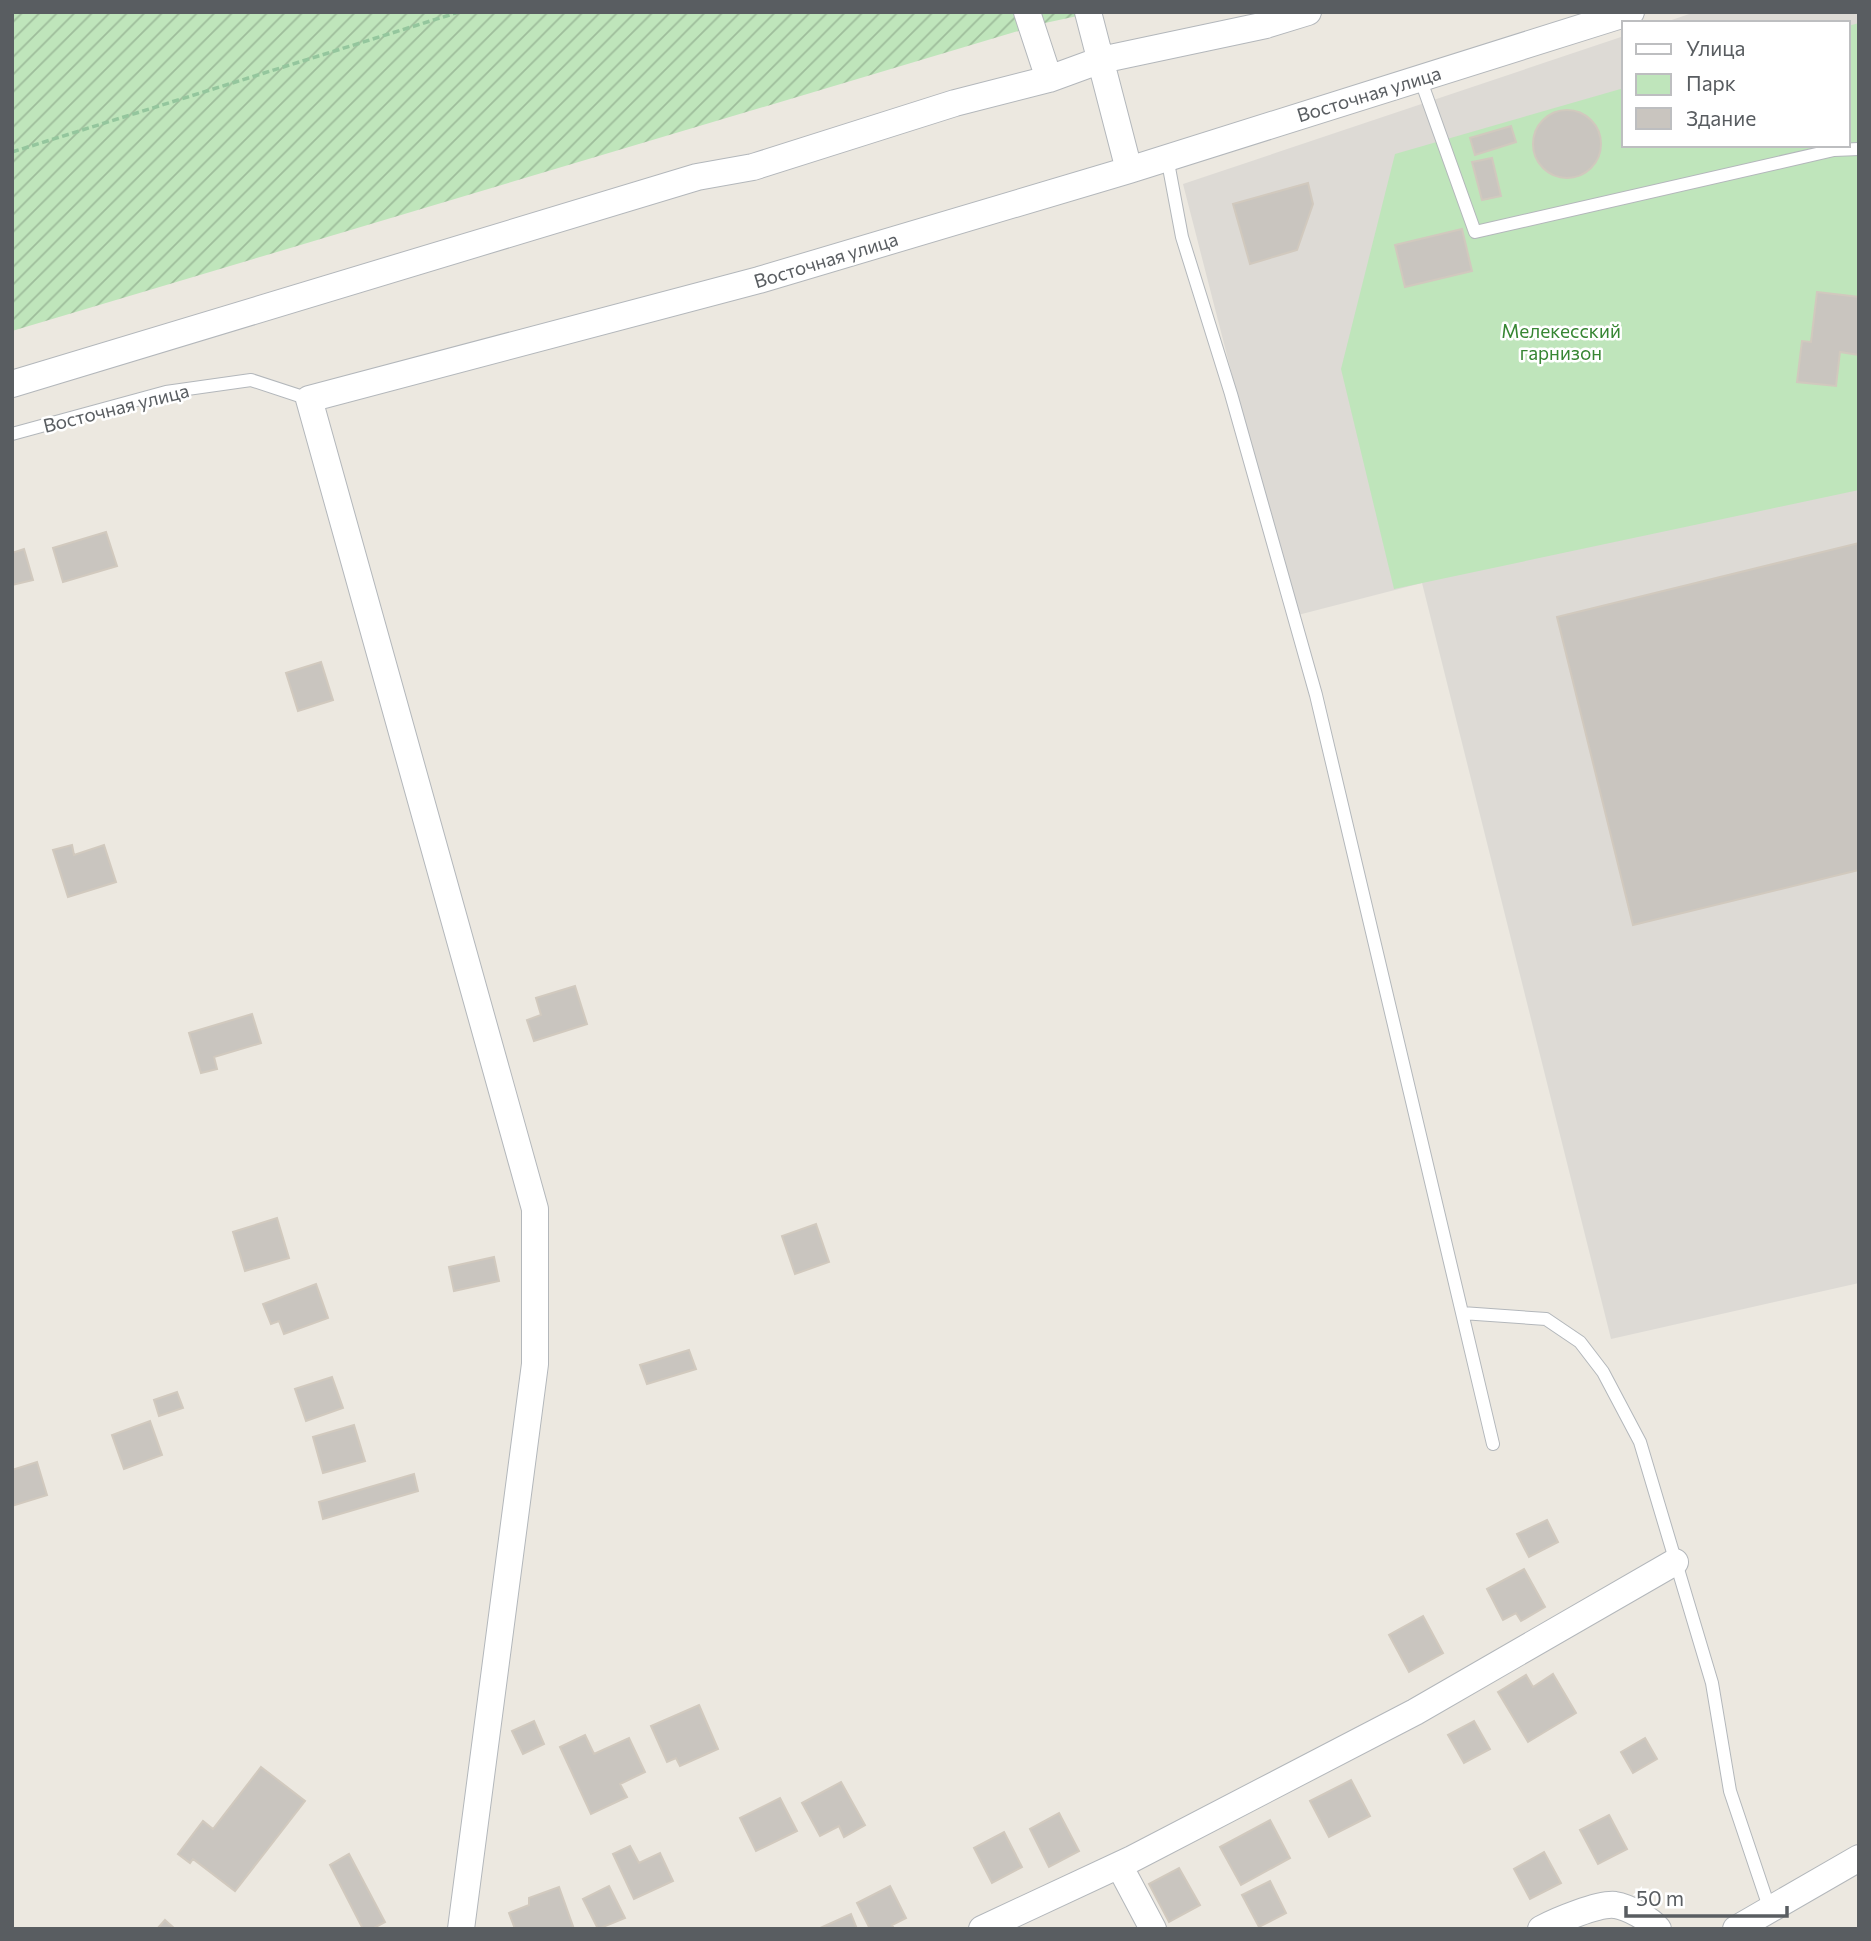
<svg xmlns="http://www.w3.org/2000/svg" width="1871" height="1941" font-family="Commissioner,sans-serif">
  <defs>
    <pattern id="garden-furrows" width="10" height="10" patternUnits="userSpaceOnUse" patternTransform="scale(1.75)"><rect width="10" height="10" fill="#bfe5bb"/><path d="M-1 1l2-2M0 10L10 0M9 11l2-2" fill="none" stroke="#9ebd9b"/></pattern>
  </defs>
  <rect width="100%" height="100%" fill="#ece8e0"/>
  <path fill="#dddad5" d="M1695 12H1859V1283L1611 1339 1422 583 1294 616 1183 184 1624 36V145H1848V23H1663Z"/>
  <path fill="#bfe5bb" d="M1859 23V490L1394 589 1341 369 1395 154 1624 88V145H1848V26Z"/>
  <path fill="url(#garden-furrows)" d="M12 12H1096L1045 23 12 331Z"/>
  <path fill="#c9c5bf" stroke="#d1c9be" stroke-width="2" d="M1533 144a34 34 0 1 1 68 0a34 34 0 1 1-68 0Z
    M1511 126 1516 142 1475 155 1470 138Z
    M1492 158 1501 196 1482 200 1472 162Z
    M1308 183 1313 204 1297 250 1250 264 1233 204Z
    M1462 229 1472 271 1405 287 1395 245Z
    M1817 292 1859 297V355L1840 352 1836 386 1797 382 1802 341 1811 342Z
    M106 532 117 566 63 582 53 548Z
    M1859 543V870L1633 925 1557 617Z
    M24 549 33 580 12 585V553Z
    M321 662 333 700 298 711 286 673Z
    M72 845 74 855 104 845 116 882 68 897 53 850Z
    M575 986 587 1024 534 1041 527 1020 541 1015 536 998Z
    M252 1014 261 1043 214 1057 217 1069 201 1073 189 1033Z
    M277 1218 289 1258 245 1271 233 1232Z
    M816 1224 829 1262 795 1274 782 1236Z
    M494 1257 499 1281 454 1291 449 1267Z
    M316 1284 328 1318 284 1334 279 1321 271 1324 263 1304Z
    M689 1350 696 1369 647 1384 640 1365Z
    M332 1377 343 1408 306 1421 295 1389Z
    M177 1392 183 1408 159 1416 154 1400Z
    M150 1421 162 1455 124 1469 112 1435Z
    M354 1425 365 1461 323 1473 313 1437Z
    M37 1462 47 1495 12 1506V1470Z
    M414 1474 418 1491 323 1519 319 1502Z
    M1547 1520 1558 1542 1529 1557 1517 1534Z
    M1524 1569 1545 1607 1521 1621 1516 1613 1503 1620 1487 1589Z
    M1423 1616 1443 1653 1409 1672 1389 1635Z
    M1553 1674 1576 1713 1528 1742 1498 1692 1526 1675 1533 1687Z
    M699 1705 718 1749 680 1766 676 1758 667 1762 651 1726Z
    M534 1721 544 1744 523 1754 512 1731Z
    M1474 1721 1490 1749 1464 1763 1448 1735Z
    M585 1735 594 1754 629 1738 645 1772 620 1784 627 1797 591 1814 560 1747Z
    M1645 1738 1657 1759 1633 1773 1621 1752Z
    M261 1767 305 1801 235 1891 193 1859 190 1863 178 1854 203 1821 213 1829Z
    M1351 1780 1370 1816 1329 1837 1310 1801Z
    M841 1782 865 1825 844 1837 839 1826 820 1836 802 1803Z
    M780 1798 797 1831 756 1851 740 1818Z
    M1059 1813 1079 1851 1049 1867 1030 1829Z
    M1609 1815 1627 1849 1598 1864 1580 1830Z
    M1270 1820 1290 1858 1241 1885 1220 1847Z
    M1004 1832 1022 1867 992 1883 974 1848Z
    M630 1846 639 1863 660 1853 673 1881 634 1899 613 1854Z
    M1544 1852 1561 1883 1530 1899 1514 1869Z
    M349 1854 385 1922 372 1929H363L330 1865Z
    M1179 1868 1200 1905 1169 1922 1149 1884Z
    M1270 1881 1286 1913 1259 1927 1242 1895Z
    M609 1886 625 1918 598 1929 583 1899Z
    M890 1886 906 1918 892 1925 894 1929H870L857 1903Z
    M559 1887 574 1929H515L509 1913 529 1905V1898Z
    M851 1914 857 1929H818Z
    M165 1920 175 1929H157Z"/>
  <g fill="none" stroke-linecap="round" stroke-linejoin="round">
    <g stroke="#b3b7bb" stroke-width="14">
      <path id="lane" d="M1420 78 1475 232 1834 150 1859 149
        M1167 157 1182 237 1231 394 1316 695 1493 1444
        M12 434 166 392 251 380 309 399
        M1462 1313 1546 1319 1580 1342 1603 1372 1640 1442 1712 1683 1730 1791 1770 1910"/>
    </g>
    <g stroke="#b3b7bb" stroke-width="28">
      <path id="street" d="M1027 12 1049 79
        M1088 12 1129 170
        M12 384 697 177 753 167 955 103 1049 79 1101 60 1266 25 1308 12
        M1119 1865 1153 1929
        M461 1929 535 1364V1209L309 399 759 280 1129 170 1631 12
        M982 1929 1132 1859 1415 1712 1675 1562
        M1541 1929C1556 1921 1599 1903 1615 1905 1628 1907 1650 1919 1658 1929
        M1736 1929 1859 1858"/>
    </g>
    <path stroke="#94c69d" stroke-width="3.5" stroke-dasharray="7 3.5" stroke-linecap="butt" d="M12 152 459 12"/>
    <use href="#lane" stroke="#fff" stroke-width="12"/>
    <use href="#street" stroke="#fff" stroke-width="26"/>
  </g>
  <g text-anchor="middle" stroke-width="5" stroke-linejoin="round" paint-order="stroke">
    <g font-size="19" fill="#595d61" stroke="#fff">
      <text transform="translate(1369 94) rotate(-17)" y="7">Восточная улица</text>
      <text transform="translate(826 260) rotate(-17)" y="7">Восточная улица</text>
      <text transform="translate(116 408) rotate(-14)" y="7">Восточная улица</text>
    </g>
    <g font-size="19" fill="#378633" stroke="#fff">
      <text x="1561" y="338">Мелекесский<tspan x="1561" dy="22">гарнизон</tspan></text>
    </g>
  </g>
  <rect width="1871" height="1941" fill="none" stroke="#595d61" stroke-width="28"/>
  <rect x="1622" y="21" width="228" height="126" fill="#ffffff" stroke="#bdbec0" stroke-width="2"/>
  <rect x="1636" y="44" width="35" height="10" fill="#ffffff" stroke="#bdbec0" stroke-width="2"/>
  <text x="1686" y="56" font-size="21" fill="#595d61">Улица</text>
  <rect x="1636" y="74" width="35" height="21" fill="#bfe5bb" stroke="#bdbec0" stroke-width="2"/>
  <text x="1686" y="91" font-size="21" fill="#595d61">Парк</text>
  <rect x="1636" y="108" width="35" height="21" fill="#c9c5bf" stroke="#bdbec0" stroke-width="2"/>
  <text x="1686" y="126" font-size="21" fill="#595d61">Здание</text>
  <path d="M1626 1906v10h161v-10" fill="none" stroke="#595d61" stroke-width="3.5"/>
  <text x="1636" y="1906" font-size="21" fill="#595d61" stroke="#ffffff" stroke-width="5" paint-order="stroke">50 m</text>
</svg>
